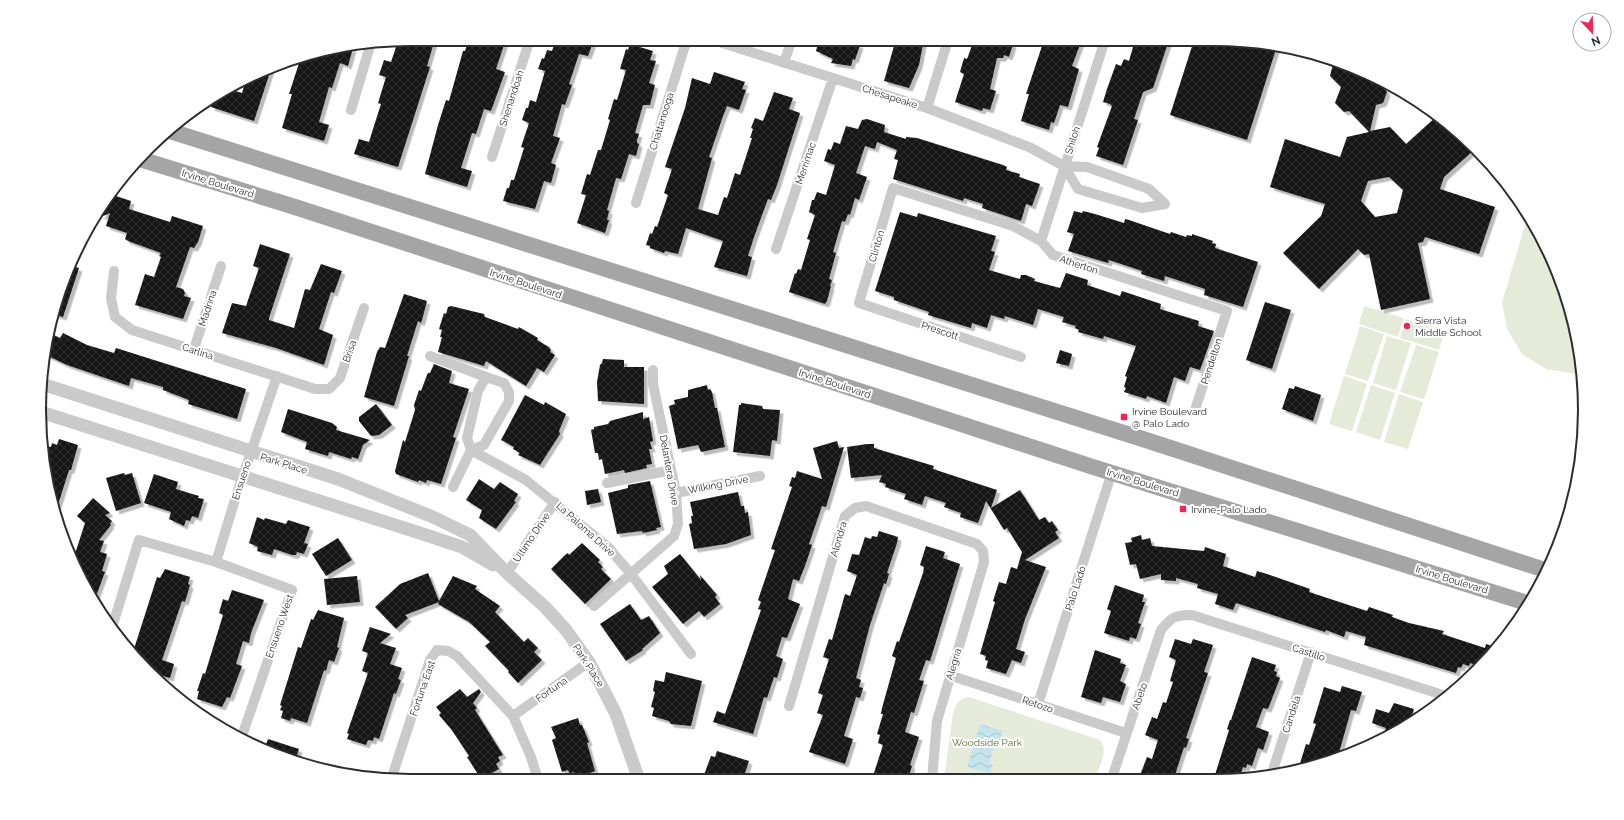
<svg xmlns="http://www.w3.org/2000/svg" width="1624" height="820" font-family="Raleway,sans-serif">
  <defs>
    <pattern id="water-waves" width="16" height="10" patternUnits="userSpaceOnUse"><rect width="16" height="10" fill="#c4e4ed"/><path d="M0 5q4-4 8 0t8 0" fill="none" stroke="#a9c4cc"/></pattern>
    <pattern id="building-cross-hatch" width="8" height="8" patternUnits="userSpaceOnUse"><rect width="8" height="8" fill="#141414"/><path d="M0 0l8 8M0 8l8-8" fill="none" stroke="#2e2e2e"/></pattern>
    <filter id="shadow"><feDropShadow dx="3.5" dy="3.5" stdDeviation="0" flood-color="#0004"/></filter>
  </defs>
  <rect width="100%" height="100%" fill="#fff"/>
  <path fill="#e6ebd9" d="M1528 215 1535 224 1565 291 1582 361V373L1577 374 1546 369 1522 354 1507 329 1502 302Z
    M1364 306 1404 318 1398 337 1359 324Z
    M1406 319 1445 332 1439 350 1400 338Z
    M1360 326 1384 334 1368 381 1345 374Z
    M1387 336 1411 343 1396 390 1373 383Z
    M1416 345 1439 352 1424 399 1400 392Z
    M1344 376 1367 384 1352 431 1329 424Z
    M1371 385 1395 393 1380 440 1356 432Z
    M1399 394 1423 402 1408 449 1384 442Z
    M969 697 1100 740C1109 751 1099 767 1095 778L944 779 953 713C957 703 958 699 969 697Z"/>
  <path fill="url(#water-waves)" d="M980 724 1003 731 997 748 994 747 989 763 993 765 990 773 967 767Z"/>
  <path fill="url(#building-cross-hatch)" fill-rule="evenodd" filter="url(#shadow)" d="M410 39H435L427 66 430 67 398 167 354 154 359 139 369 142 373 129 381 104 378 103 386 77 379 75 384 60 391 62 398 41Z
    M469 39H506L496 69 505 72 500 86 491 111 484 109 476 134 472 133 461 168 472 171 467 187 425 174 438 125 446 100 449 101 463 51H465Z
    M556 39H581L592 43V45L588 56 579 54 569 84 572 85 565 105 562 104 553 136 560 138 551 163 556 165 551 183 544 181 535 209 503 201 507 188H509L511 180H514L524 148 521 147 529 123 522 120 526 108H528L530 100 536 102 545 71 538 69 542 58 544 59 547 50 552 51Z
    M819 39H842L860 45 855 60 853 59 851 66 831 63 833 59 816 51Z
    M896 39H924L919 65 909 88 884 81Z
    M974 40H1012L1011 44H1013L1009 57 1004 55 1003 58H997L990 89 996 91 990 110 983 108 982 111 955 102 964 74 960 72 964 58 967 59Z
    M1044 40H1075L1081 42 1072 66 1079 69 1068 107 1060 105 1054 123 1051 122 1049 130 1021 121 1029 94H1026Z
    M1135 40H1169L1153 88 1143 92 1134 119 1138 120 1123 165 1096 156 1099 148 1097 147 1112 106 1110 104 1103 102 1107 89 1116 64 1121 66 1124 59 1129 61Z
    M1194 40H1238L1277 46 1247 140 1170 115Z
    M630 44 653 51 650 60 656 61 649 83 655 85 650 105H643L635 133 639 134 637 140V143L639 144 636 156 629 154 621 179 616 178 607 210 609 211 607 220H609L605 233 577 223 586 195 581 194 587 174 590 175 598 150H601L610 120 608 119 614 99 617 100 626 70 620 69 626 49 628 50Z
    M353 48 348 66 340 63 332 88 329 87 319 122 329 125 324 141 282 128 292 94H289L301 57Z
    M1339 62 1377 77 1376 80 1387 92 1383 103 1376 105 1370 131 1390 127 1406 144 1438 115 1475 149 1444 177 1440 189 1495 207 1479 254 1425 237 1423 242 1418 243 1430 299 1381 310 1369 254 1364 255 1358 249 1319 289 1283 253 1321 216 1325 204 1270 187 1285 139 1340 157 1347 137 1369 132 1349 111 1344 112 1335 103 1341 87 1330 76 1333 64ZM1389 177 1403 190 1397 213 1375 217 1361 201 1364 192 1368 181Z
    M271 69 254 121 211 107 213 100 232 90 242 93 245 83Z
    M714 72 745 82 742 89 746 90 739 110 727 106 723 116 709 157 712 158 698 209 718 215 724 197 727 198 735 173 740 175 752 138H750L753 129 751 128 755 118 763 121 774 92 793 98 789 109 800 113 777 185 771 200 768 199 754 237 748 256 752 257 747 276 714 267 723 241 686 228 678 254 665 251 664 253 650 248V246L646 245 650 233 652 234 655 226 657 227 668 195 664 193 672 169 665 167 685 108 692 78 710 84Z
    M867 119 885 125 884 132 906 139V137L917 138 1003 165 1007 167 1006 170 1020 174 1019 177 1040 184 1032 206 1026 204 1021 221 982 208 983 204 964 198 963 201 893 179 898 160 894 159 897 150 877 142 875 149 865 146 856 173 867 177 859 200 855 198 850 215 848 214 845 222 842 221 833 252 836 253 829 279 832 280 830 286H831L827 301 825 304 789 292 795 273 796 274 798 269 801 270 810 240 807 239 815 215 809 212 812 200H814L817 192 826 195 835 165 824 161 828 149 831 150 834 142 840 144 846 126 858 129 862 120Z
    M110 194 131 201 129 209 170 222 172 216 203 226 198 242 194 248 190 247 176 287 183 289 185 293 184 296 191 298 183 319 135 305 145 274 154 277 161 257 159 256 161 253 128 241 125 239 127 233 106 226 110 213 101 217 107 198Z
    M1074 211 1082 213 1083 211 1095 214 1124 223 1125 219 1129 220 1170 234 1171 232 1186 237 1187 235 1192 236V234L1213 241 1212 243 1216 244 1215 248 1258 262 1243 307 1204 295 1205 289 1165 276 1164 281 1141 274 1142 271 1109 260 1108 263 1068 251 1074 234 1067 232Z
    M900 212 917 217 918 213 996 236 991 251 995 252 989 270 1020 279 1021 275H1026L1035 279 1034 281 1060 288 1066 273 1088 280 1087 285 1120 296 1122 291 1161 304 1160 309 1199 321 1198 326 1214 331 1200 370 1190 367 1185 381 1174 377 1166 403 1147 396 1146 399 1124 392 1126 388 1124 387 1127 377 1125 376 1136 346 1104 336 1103 339 1078 332 1079 330 1075 328 1076 326 1062 322 1064 317 1038 309 1033 325 1005 316 1004 319 991 315 987 328 972 323 971 328 928 315 929 312 894 300V297L875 291Z
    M260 244 290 254 269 318V320L294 328 305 289 310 290 321 264 342 271 334 293 331 292 319 329 333 335 324 365 276 348 222 333 232 303 246 306 259 268 253 266Z
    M69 265 79 268 63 317 53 314Z
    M404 294 427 301 422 320 421 323 418 321 407 356H409L394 406 364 397 377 352 380 347 385 348Z
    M1265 302 1291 310 1272 369 1246 360Z
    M451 306 484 314 485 317 518 329 519 327 538 338 537 340 549 347 551 350 550 352 555 355 544 372 537 368 526 386 486 361 484 366 438 352 442 337H440L442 330 439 329 444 313 446 314 448 307Z
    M48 332 60 338 63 333 87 345 114 353 116 348 246 389 237 419 188 404 189 400 163 390V387L131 378 129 386 67 365 46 355Z
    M1060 350 1072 354 1069 366 1056 363Z
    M603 359 624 360V367H644V404L598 401 597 382 600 365 602 363Z
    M434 364 452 371 449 383 469 389 453 437 456 438 441 484 427 480 426 483 419 480 418 482 396 474 395 471 403 440 405 442 415 410 414 405 419 390 421 391 427 375 428 373H430Z
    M707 385 708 390 710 389 712 392 715 408H717L725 447 701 452 698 445 678 449 669 406 675 404 674 400 688 397V390Z
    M1295 386 1321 395 1313 421 1282 409 1289 388 1294 389Z
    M525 395 544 405 545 402 566 414 559 431 560 434 540 465 518 455 520 453 513 449 514 447 501 440Z
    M741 403 762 406 763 409 780 410 777 441 772 440 770 456 733 452 739 405H741Z
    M376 404 392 425 379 435 371 436 359 421V417Z
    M288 409 332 423 337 427 336 430 370 440 363 445 358 459 352 457 351 459 329 452 328 456 305 449 307 442 281 432Z
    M643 412V419L649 417 653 441 650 442 652 449H649L652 464 646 465 647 468 625 473 624 470 605 474 602 459 599 460 598 453H595L591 430 594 429V427L608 424 610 421Z
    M59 439 78 445 71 470H69L57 508 42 459 45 446 51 447 52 443 57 445Z
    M837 441 839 448 844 447 826 507 822 506 809 544 812 545 806 563 799 581 793 579 788 599 800 604 787 638 782 637 776 656 783 659 777 678 774 677 767 698 764 697 753 734 713 722 717 711 725 714 761 610 758 609 761 602 758 600 775 550 771 549 792 487 789 486 792 477 795 478 797 471 822 479 813 448Z
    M867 444H874V448L934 466 933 469 997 490 991 508 1020 490 1039 520 1045 517 1049 523 1052 521 1058 530 1055 532 1059 538 1025 560 1046 567 1025 619 1016 649 1025 652 1021 663 1012 660 1006 674 986 668 988 661 985 660 986 656 980 654 995 602 993 601 999 582 1006 584 1011 567 1017 569 1022 552 1007 528 1004 530 986 501 978 523 960 517 961 513 944 507 946 503 925 496 922 505 904 499 906 494 885 487 886 484 879 482 882 475 851 478 847 447Z
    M124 473 125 475 132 473 141 503 116 511 106 478Z
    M154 474 178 482 176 489 199 496 198 498 204 499 198 518 192 516 190 521 186 520 184 526 169 519 171 512 144 503Z
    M479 479 494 489 500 482 518 494 514 501 516 502 496 529 479 518 482 510 466 500Z
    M650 481 661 527 656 528 657 530 643 533 642 531 617 534 608 493 628 488V485Z
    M598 489 601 502 587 505 585 491Z
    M738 492 741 506H744L745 513 748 512 751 535 726 544 694 549 689 524 692 523 691 516H693L690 502Z
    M93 498 110 513 105 515 112 521 110 524 111 525 99 540 104 541 100 552 107 554 102 571 105 572 95 599 77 574 73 560 85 523 77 516Z
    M257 517 264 520 265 518 286 524 288 520 310 527 304 543 308 544 304 554 297 552 296 555H292L274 549 272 555 257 551 258 547 249 543Z
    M879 531 898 537 897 543 887 573 889 574 886 584 884 583 870 625 856 678 861 680 859 687 863 688 860 698 856 697 844 736 853 739 845 764 809 752 823 715 817 713 823 695 818 693 829 659 823 657 829 639 832 640 845 594 850 596 857 575 847 571 852 554 859 555 865 537 871 539 872 536 877 537Z
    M1141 535 1142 540 1150 538 1152 546 1204 551 1205 547 1226 554 1223 566 1255 577 1257 571 1264 573 1310 589 1309 592 1367 611 1369 607 1393 615 1392 617 1409 623 1444 631 1442 634 1485 648 1486 644 1497 648 1493 654 1479 667 1470 663 1469 666 1463 664 1461 668 1458 667 1456 673 1364 645 1366 637 1346 631 1344 637 1326 630 1325 632 1236 603 1233 610 1215 604 1218 594 1197 588 1198 584 1176 578V581L1161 580V574L1140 579 1136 564 1130 565 1125 543 1132 542 1131 538Z
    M338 538 352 560 326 576 312 554Z
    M582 543 600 560 598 562 603 567 601 569 611 579 585 604 551 569 565 555 568 553 569 555Z
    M926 546 945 552 943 558 960 564 930 661 926 660 919 680 924 681 914 713 911 712 905 732 919 737 910 765 912 766 908 779H894L874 773 883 745 878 743 880 735 877 734 883 714H881L882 708 896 658 892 656 897 641 899 642 923 573 924 567 920 565Z
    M680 554 701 580 700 575 717 595 715 597 720 604 704 617 699 611 683 624 652 587 668 574 664 566Z
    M165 569 190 577 188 584 190 585 185 602 182 601 162 660 174 664 170 678 159 675 157 679 148 672 133 652 157 577 160 578Z
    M428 573 439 601 453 576 477 586 475 589 500 606 495 612 524 642 528 638 538 648 534 652 542 660 518 683 508 672 509 671 485 646 490 642 469 622 438 604 439 602 405 615 408 618 396 629 375 607 400 584Z
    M357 576 360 602 327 605 324 579Z
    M1115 585 1144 595 1142 602H1145L1138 623 1141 624 1136 639 1130 637 1129 641 1104 633 1111 611 1107 609Z
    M232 590 264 600 251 633 249 643 243 641 236 664 242 666 230 698 227 697 222 707 197 699 199 691H197L203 673 205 674 223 615 219 613 223 599 228 601Z
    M630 604 641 620 649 616 660 633 642 649 643 650 626 661 600 624Z
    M318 610 344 618 337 647 339 648 334 662 329 660 326 671 324 670 307 723 291 718 290 721 281 718 283 711 280 710 282 706 280 705 298 647 301 648 311 619 313 620Z
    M370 627 391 634 380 643 396 648 390 664 402 668 398 679 401 680 396 694 394 693 379 739 374 737 373 741 368 740 366 745 347 739 349 734 347 733 368 673 362 671 368 653 362 651Z
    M1175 639 1191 644 1193 639 1213 645 1204 672 1208 673 1186 738 1189 739 1186 748 1184 747 1174 778H1139L1147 757 1152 759 1158 740 1145 735 1152 717 1157 719 1163 702 1166 703 1173 682 1170 681 1176 660 1169 657Z
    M1095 650 1121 659 1120 663 1126 665 1120 681 1126 684 1120 702 1103 697 1101 703 1081 697Z
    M1252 657 1276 665 1274 671 1277 672 1276 676 1280 678 1268 709 1263 708 1256 727 1269 732 1263 750 1258 748 1252 766 1247 764 1246 768 1243 767 1241 773 1238 772 1236 778H1214L1229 730 1227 729 1230 720H1231Z
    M666 672 702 681 691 726 671 724 669 721 652 716 654 708 651 707 655 692 653 691 655 680 664 682Z
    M1342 686 1362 692 1356 711 1351 710 1337 760 1298 770 1306 744 1309 745 1316 724 1313 723 1324 687 1340 692Z
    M460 689 467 697 479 689 481 692 473 703 477 708 475 710 503 755 498 757 500 761 496 764 499 769 481 779 467 757 469 756 451 729 439 715 441 713 436 707Z
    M1394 703 1414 709 1412 715 1420 718 1383 737 1386 728 1372 723 1376 709 1389 713Z
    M578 718 580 725H582L589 742 587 743 595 771 576 778 574 772 570 774 568 770 562 772 552 740 556 738 551 727Z
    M268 739 299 749 295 761 264 750Z
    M717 751 749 761 743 779 726 775 725 779H717L704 775 711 756 715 757Z"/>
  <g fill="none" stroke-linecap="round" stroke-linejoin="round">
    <path stroke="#cacaca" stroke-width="10" d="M710 39 927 108 1029 147 1064 166 1087 167 1149 189 1165 204
      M784 63 792 39
      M927 108 948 40
      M351 110 370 46
      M492 157 530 39
      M1064 166 1078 189 1142 208 1165 204
      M636 203 687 39
      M1041 241 1105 40
      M776 249 833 78
      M114 271 111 298 115 317 132 330 315 389H329L340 378 364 308
      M194 349 221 266
      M430 356 486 377 478 391 467 438 471 450 526 480 608 547 631 574 691 654
      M1021 357 859 303 893 188 1013 226 1041 241 1053 255 1227 311 1195 410
      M607 483 671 470
      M453 487 471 450 484 445 509 401V392L504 383 486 377
      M676 493 760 476
      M216 562 237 493 277 376
      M507 573 555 502
      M594 606 674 536 678 524 676 493 653 384V370
      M113 624 139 540 216 562 292 590 241 739
      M949 675 1126 733
      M1038 704 1112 472
      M789 706 845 516 855 508 866 506 977 544 983 551 984 562 937 721 932 779
      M513 716 589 662
      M1271 776 1311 652
      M1112 778 1161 630C1172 617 1174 615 1192 615L1446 696
      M391 780 430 660 437 650 448 651 457 656 513 716 531 757 538 780"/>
    <path stroke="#cacaca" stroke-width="13" d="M45 385 338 479 433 517 470 535 507 573 545 607 566 630 589 662 616 714 639 780
      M44 413 423 534 462 547 493 565"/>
    <path stroke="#a5a5a5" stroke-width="16" d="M170 131 1149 441 1548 571
      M143 160 295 207 1090 466 1527 603"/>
  </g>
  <g fill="#ee2555" stroke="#fff" stroke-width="1.5">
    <circle cx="1407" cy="326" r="4"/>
    <rect x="1120" y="413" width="8" height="8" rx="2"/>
    <rect x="1179" y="505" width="8" height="8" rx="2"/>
  </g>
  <g text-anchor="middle" stroke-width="4" stroke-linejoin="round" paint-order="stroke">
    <g font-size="10" fill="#2d2d2d" stroke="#fff">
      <text transform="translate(890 96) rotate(18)" y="4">Chesapeake</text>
      <text transform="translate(511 98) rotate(-72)" y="4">Shenandoah</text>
      <text transform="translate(661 121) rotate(-73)" y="4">Chattanooga</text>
      <text transform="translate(1072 140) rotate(-72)" y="4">Shiloh</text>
      <text transform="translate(805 163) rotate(-71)" y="4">Merrimac</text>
      <text transform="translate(218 183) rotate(17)" y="4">Irvine Boulevard</text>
      <text transform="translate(876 246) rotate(-74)" y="4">Clinton</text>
      <text transform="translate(1079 264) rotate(18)" y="4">Atherton</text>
      <text transform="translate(526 283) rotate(18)" y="4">Irvine Boulevard</text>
      <text transform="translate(207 308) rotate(-72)" y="4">Madrina</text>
      <text transform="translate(940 330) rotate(18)" y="4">Prescott</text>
      <text transform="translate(198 351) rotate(18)" y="4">Carlina</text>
      <text transform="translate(349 351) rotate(-71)" y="4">Brisa</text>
      <text transform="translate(1211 361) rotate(-72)" y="4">Pendelton</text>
      <text transform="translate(835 383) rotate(18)" y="4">Irvine Boulevard</text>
      <text transform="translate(284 463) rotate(17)" y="4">Park Place</text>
      <text transform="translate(670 470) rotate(80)" y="4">Delantera Drive</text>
      <text transform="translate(241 480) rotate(-72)" y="4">Ensueno</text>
      <text transform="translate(1143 482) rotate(17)" y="4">Irvine Boulevard</text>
      <text transform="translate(718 484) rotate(-11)" y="4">Wilking Drive</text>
      <text transform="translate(586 529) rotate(42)" y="4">La Paloma Drive</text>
      <text transform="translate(531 537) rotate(-56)" y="4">Ultimo Drive</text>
      <text transform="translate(838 539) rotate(-74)" y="4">Alondra</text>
      <text transform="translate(1452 579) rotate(17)" y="4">Irvine Boulevard</text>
      <text transform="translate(1075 588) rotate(-72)" y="4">Palo Lado</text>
      <text transform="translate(279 626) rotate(-71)" y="4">Ensueno West</text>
      <text transform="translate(1309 652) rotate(18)" y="4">Castillo</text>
      <text transform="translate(953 664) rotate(-74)" y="4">Alegria</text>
      <text transform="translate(589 665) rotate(57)" y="4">Park Place</text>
      <text transform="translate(422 688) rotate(-71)" y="4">Fortuna East</text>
      <text transform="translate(551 689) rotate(-35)" y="4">Fortuna</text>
      <text transform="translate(1139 696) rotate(-71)" y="4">Abeto</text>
      <text transform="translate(1038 704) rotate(18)" y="4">Retozo</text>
      <text transform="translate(1291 714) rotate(-72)" y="4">Candela</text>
    </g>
    <g font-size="10" fill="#2d2d2d" stroke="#fff" text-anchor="start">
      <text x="1415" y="324">Sierra Vista<tspan x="1415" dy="12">Middle School</tspan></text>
      <text x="1132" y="415">Irvine Boulevard<tspan x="1132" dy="12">@ Palo Lado</tspan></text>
      <text x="1191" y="513">Irvine-Palo Lado</text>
    </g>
    <g font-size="10" fill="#586a38" stroke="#fff">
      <text x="987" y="746">Woodside Park</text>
    </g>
  </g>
  <path d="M0 0H1624V820H0ZM410 46H1214A364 364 0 0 1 1578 410V410A364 364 0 0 1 1214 774H410A364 364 0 0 1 46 410V410A364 364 0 0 1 410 46Z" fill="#fff" fill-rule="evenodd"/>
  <path fill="none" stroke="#2d2d2d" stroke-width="2" d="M410 46H1214A364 364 0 0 1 1578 410V410A364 364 0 0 1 1214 774H410A364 364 0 0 1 46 410V410A364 364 0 0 1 410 46Z"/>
  <g transform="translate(1592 32) rotate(158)"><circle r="19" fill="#ffffff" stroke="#ababab"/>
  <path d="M0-3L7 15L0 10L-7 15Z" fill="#ee2555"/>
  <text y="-6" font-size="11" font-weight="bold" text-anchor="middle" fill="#2d2d2d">N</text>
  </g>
</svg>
